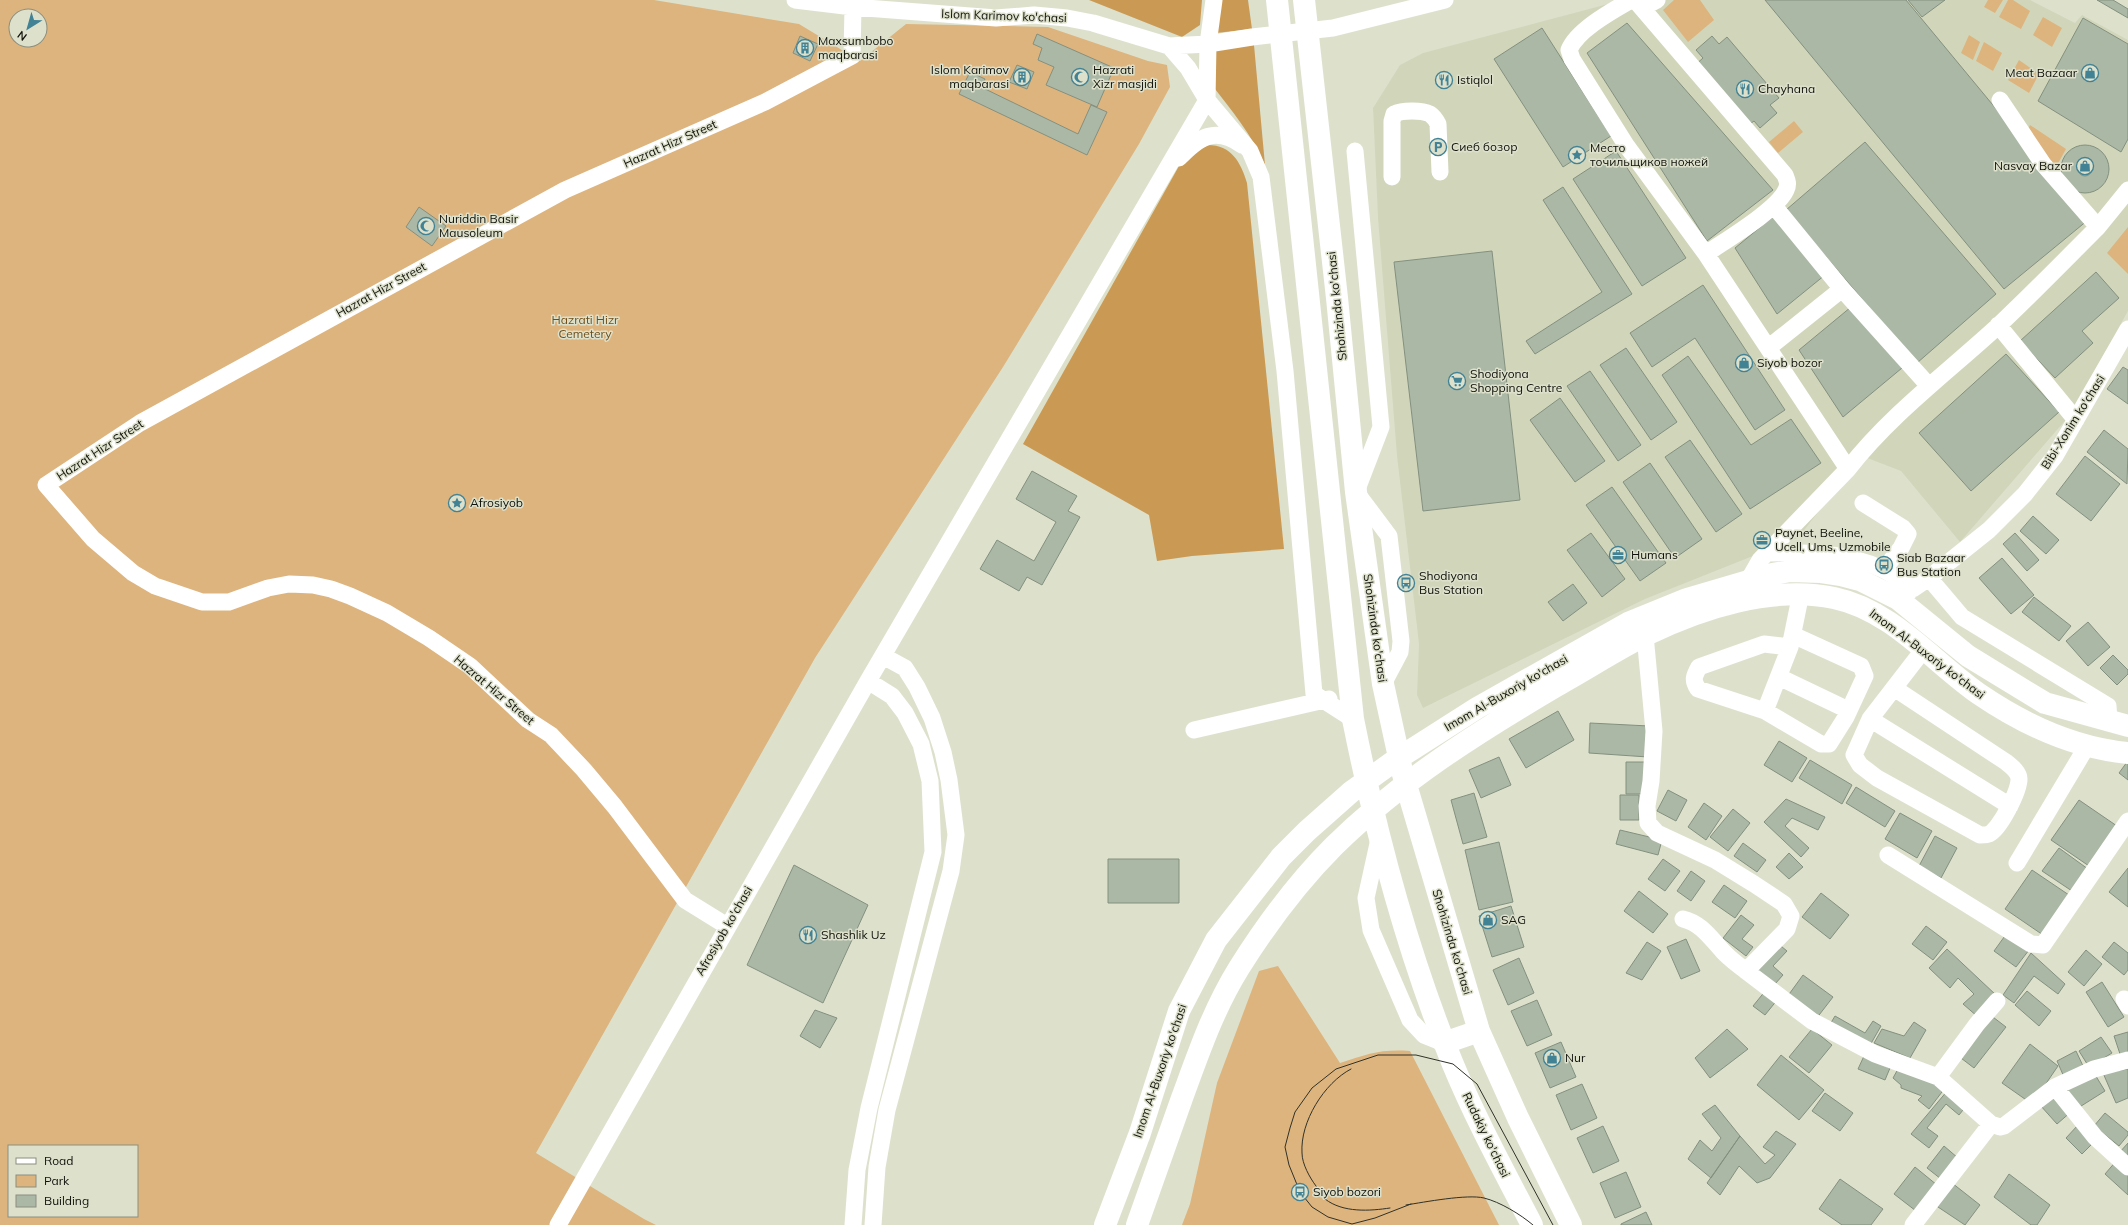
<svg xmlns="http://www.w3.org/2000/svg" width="2128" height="1225" font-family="Mulish,sans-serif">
  <rect width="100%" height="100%" fill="#dde1cc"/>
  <path fill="#d1d6ba" d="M1623 0H2030L2075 23 2082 15 2128 40V311L2070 415 1960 542 1901 471 1862 456 1798 538 1645 599 1423 708 1417 695 1419 644 1397 456 1378 218 1373 108 1400 65 1423 53Z"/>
  <path fill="#ddb47e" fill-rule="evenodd" d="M0 0H654L799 24 860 61 906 24 1048 27 1148 61 1167 65 1170 87 1139 144 1003 367 815 658 536 1153 644 1219 656 1225H0ZM16 16H40V40H16ZM9 1146H137V1216H9Z
    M1674 0H1700L1714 20 1688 42 1663 10Z
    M1988 0H2003L1995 13 1984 7Z
    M2008 0H2013L2030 11 2021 29 1999 17Z
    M2043 17 2062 28 2052 47 2033 35Z
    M1969 35 1980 42 1973 60 1961 53Z
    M1984 42 2002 53 1993 71 1976 61Z
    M2019 60 2039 74 2029 93 2008 80Z
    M1794 121 1803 132 1778 153 1769 142Z
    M2030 125 2066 149 2051 176 2021 144Z
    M2128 227V274L2107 253Z
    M1278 966 1340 1063C1368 1054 1380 1049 1410 1051L1499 1225H1182L1190 1204 1217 1083 1259 971Z"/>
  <path fill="#ca9a55" d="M1089 0H1202L1200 25 1182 37Z
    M1220 0H1248L1252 29 1216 33Z
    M1254 45 1265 165C1252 135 1232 111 1212 85L1213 48Z
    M1208 145C1231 145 1241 162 1247 183L1284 549 1192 556 1157 561 1149 515 1023 444 1179 166 1187 157Z"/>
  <path fill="#acb8a6" stroke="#84907f" d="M1765 0H1906L2088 220 2004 289Z
    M1908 0H1945L1922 17Z
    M2097 0H2113L2128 9V18Z
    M2083 18 2128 44V139L2121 152 2038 101Z
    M1627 23 1773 190 1707 241 1587 53Z
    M1542 28 1611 136 1563 167 1494 59Z
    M1037 34 1114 68 1097 107 1046 85 1054 67 1038 60 1042 48 1033 44Z
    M800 36 818 44 810 61 793 53Z
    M1712 36 1719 44 1727 37 1779 98 1770 105 1777 113 1760 128 1754 121 1746 127 1694 66 1703 58 1696 50Z
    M1017 65 1034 72 1027 89 1009 82Z
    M970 72 985 79 981 87 1078 134 1091 105 1107 112 1087 155 959 94Z
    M1865 142 1996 294 1917 363 1786 210Z
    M2061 169a24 24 0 1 1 48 0a24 24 0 1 1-48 0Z
    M1616 151 1686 258 1642 286 1573 179Z
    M2078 169a7 7 0 1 1 14 0a7 7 0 1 1-14 0Z
    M1563 187 1632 294 1535 354 1526 341 1602 292 1543 200Z
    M419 207 446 226 432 246 406 227Z
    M1775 215 1825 275 1777 314 1735 248Z
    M1492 251 1520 500 1423 511 1394 262Z
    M2096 272 2119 298 2082 331 2093 343 2055 378 2020 341Z
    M1703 285 1785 410 1755 430 1695 338 1652 367 1630 333Z
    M1851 307 1902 368 1843 417 1799 350Z
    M1626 348 1677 422 1651 440 1600 365Z
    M2006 354 2059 412 1971 491 1919 433Z
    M1688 356 1751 445 1791 419 1821 463 1750 509 1662 375Z
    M2123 367 2128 370V404L2107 389Z
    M1590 371 1641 445 1618 461 1567 386Z
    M1560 398 1605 461 1575 482 1530 420Z
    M2104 430 2128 449 2127 484 2087 452Z
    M1690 440 1742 514 1716 532 1665 457Z
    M2085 456 2120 484 2091 521 2056 494Z
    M1650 463 1702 539 1675 558 1623 482Z
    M1032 471 1077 496 1068 511 1080 517 1042 585 1027 577 1019 591 980 569 997 540 1034 561 1056 522 1016 499Z
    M1612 487 1666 563 1640 581 1586 505Z
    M2033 516 2059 540 2046 554 2020 531Z
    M1591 533 1625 579 1602 597 1567 550Z
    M2015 533 2039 560 2027 571 2003 544Z
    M2002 558 2034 595 2011 614 1979 578Z
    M1573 584 1587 603 1563 621 1548 602Z
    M2034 597 2071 626 2059 641 2022 612Z
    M2088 622 2110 647 2088 666 2066 641Z
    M2113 655 2128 670V674L2117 685 2100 668Z
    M1558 711 1574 740 1526 768 1509 739Z
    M1590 723 1649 726 1648 757 1589 753Z
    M1779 741 1807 758 1792 782 1764 765Z
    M1499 757 1511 785 1481 798 1469 770Z
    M1810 760 1852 785 1842 804 1799 778Z
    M1626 762H1647L1646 794H1626Z
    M2127 762 2128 763V780L2119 773Z
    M1856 787 1895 811 1885 827 1846 803Z
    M1668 790 1687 800 1676 821 1657 811Z
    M1474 793 1487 837 1463 844 1451 800Z
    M1620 795H1639V820H1620Z
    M1786 799 1825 817 1818 830 1792 818 1785 826 1809 848 1801 857 1764 822Z
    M2079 800 2117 826 2089 866 2051 840Z
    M1704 803 1722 816 1706 840 1688 827Z
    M1733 809 1750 823 1728 851 1710 837Z
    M1900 813 1932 831 1917 858 1885 839Z
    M1620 830 1662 840 1658 855 1616 844Z
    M1935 836 1957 848 1941 878 1919 866Z
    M1499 842 1513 902 1479 910 1465 850Z
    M1743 843 1766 860 1757 872 1734 856Z
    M2059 848 2088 869 2072 891 2042 871Z
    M1789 853 1803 867 1789 879 1776 867Z
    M1108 859H1179V903H1108Z
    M1663 859 1680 871 1665 891 1648 879Z
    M794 865 868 905 823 1003 747 965Z
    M2128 868V907L2109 892Z
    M2032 870 2069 895 2043 935 2005 909Z
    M1691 871 1705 881 1691 901 1677 891Z
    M1724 885 1747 901 1735 918 1712 902Z
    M1639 891 1668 914 1653 933 1624 911Z
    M1821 893 1849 915 1830 939 1802 917Z
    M1511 906 1524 947 1492 957 1479 916Z
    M1741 915 1754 925 1742 939 1753 947 1746 956 1723 938Z
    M1926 926 1947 942 1933 960 1912 944Z
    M2007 933 2029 950 2016 967 1994 951Z
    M1686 939 1700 971 1681 979 1667 947Z
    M1647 942 1661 951 1642 980 1626 973Z
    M1776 942 1787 951 1773 966 1783 975 1775 984 1753 967Z
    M2114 942 2128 953V970L2124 975 2102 957Z
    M1947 949 1996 995 1978 1017 1963 1004 1974 994 1958 978 1950 988 1929 968Z
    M2086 950 2102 964 2084 986 2068 972Z
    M2031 953 2065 984 2058 994 2034 976 2014 1003 2003 995Z
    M1519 958 1534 993 1508 1005 1493 970Z
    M1803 975 1833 997 1816 1019 1787 997Z
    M2102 982 2124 1017 2108 1027 2086 992Z
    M1766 990 1778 999 1765 1015 1753 1006Z
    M2027 991 2051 1011 2039 1026 2015 1005Z
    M1537 1000 1552 1035 1527 1046 1511 1011Z
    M815 1010 837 1018 820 1048 800 1036Z
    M1989 1014 2006 1027 1974 1068 1957 1055Z
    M1835 1016 1865 1033 1873 1021 1881 1026 1869 1047 1829 1026Z
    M1914 1022 1926 1030 1910 1058 1874 1043 1882 1029 1904 1036Z
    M1727 1029 1748 1049 1710 1078 1695 1058Z
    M1812 1029 1832 1045 1809 1073 1789 1057Z
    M2128 1032V1052L2120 1054 2114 1036Z
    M2101 1037 2112 1053 2089 1067 2079 1051Z
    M1561 1042 1576 1077 1550 1088 1535 1053Z
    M2030 1044 2058 1066 2032 1104 2002 1083Z
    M2076 1051 2084 1068 2064 1077 2057 1061Z
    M1781 1055 1824 1090 1799 1120 1757 1085Z
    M1864 1056 1890 1068 1885 1080 1858 1069Z
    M1898 1069 1945 1088 1929 1109 1918 1100 1922 1096 1901 1088V1085L1893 1078Z
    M2128 1069V1098L2116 1103 2103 1073Z
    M2094 1073 2105 1091 2078 1108 2067 1090Z
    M1582 1084 1597 1118 1571 1130 1556 1095Z
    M1948 1090 1967 1105 1959 1115 1946 1104 1927 1128 1938 1136 1929 1148 1911 1134Z
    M2054 1092 2072 1111 2057 1124 2040 1105Z
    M1825 1093 1853 1113 1840 1131 1812 1111Z
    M1715 1105 1740 1136 1711 1178 1688 1159 1700 1140 1712 1151 1721 1138 1702 1114Z
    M2105 1113 2128 1132V1135L2119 1146 2094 1126Z
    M2078 1125 2095 1141 2082 1154 2066 1138Z
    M1603 1126 1619 1161 1593 1173 1577 1138Z
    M1776 1131 1796 1144 1770 1178 1757 1183 1739 1166 1720 1195 1707 1183 1740 1136 1765 1164 1775 1155 1763 1147Z
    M2128 1143V1161L2119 1153Z
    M1944 1146 1958 1158 1941 1179 1927 1168Z
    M2117 1160 2128 1170V1195L2105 1174Z
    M1915 1167 1937 1185 1916 1211 1894 1194Z
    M1626 1172 1641 1207 1615 1218 1600 1183Z
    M2009 1174 2050 1205 2037 1225H2031L1994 1197Z
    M1840 1179 1883 1209 1871 1225H1842L1819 1209Z
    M1952 1183 1980 1205 1965 1225 1935 1205Z
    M1646 1212 1652 1225H1621V1224Z"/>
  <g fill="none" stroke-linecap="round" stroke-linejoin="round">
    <path stroke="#fff" stroke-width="17" d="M795 0 853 7 996 18 1034 15 1067 18 1093 23 1169 46 1208 44 1252 37 1333 28 1445 0
      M1631 0C1612 11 1577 30 1569 50L1572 59 1626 145 1706 254
      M1635 0 1785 175C1787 180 1789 184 1786 190 1777 210 1726 240 1706 254L1848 469 1760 560 1748 581
      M1642 8 1657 0
      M1169 46 1188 68 1207 100 1250 151 1261 177 1285 371 1314 694 1353 719
      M1355 151 1381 427 1356 492 1389 536 1401 641 1400 652 1383 684
      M1179 158C1199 137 1215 126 1242 145
      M1392 177V121L1394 114C1402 110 1422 110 1430 114 1433 116 1436 120 1438 124L1440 172
      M2098 227 2128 190
      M1842 289 1929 386
      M1998 325 2076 420
      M1768 348 1842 289 1774 206
      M1848 469C1891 414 1948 372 1999 325 2033 293 2065 260 2098 227L2043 164 2000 100
      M1863 503 1903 528 1908 534 1901 548 1884 569
      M1768 553C1807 552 1846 552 1882 569 1893 574 1903 582 1913 589
      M1929 578 1962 617 2108 706 2109 721
      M1898 599 1929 578 1989 530 2025 494 2055 456 2128 329
      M1645 635 1654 731 1651 781 1647 806 1648 823 1657 833 1715 860 1754 884 1784 904 1791 916 1787 929 1746 971 1812 1021 1875 1054 1938 1077 1991 1124 2000 1127 2004 1126 2055 1087 2094 1069 2128 1060
      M1790 647 1764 644 1699 667C1694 676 1692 680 1698 689L1765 711 1821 744H1829L1846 717 1865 676 1861 666 1793 635
      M1779 677 1848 710
      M1894 688 2006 762C2011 766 2019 772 2019 779 2019 791 2000 829 1989 834 1987 835 1983 835 1980 835L1877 778 1860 765 1854 755 1870 719 1924 649
      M1765 711 1790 647 1801 593
      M1870 719 2010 806
      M1194 730 1329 699
      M1379 839 1366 898 1371 930 1410 1020 1424 1035 1444 1043
      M1888 855 2031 944 2043 945 2128 821
      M2017 863 2087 746
      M1683 919C1700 923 1709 936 1720 948 1727 957 1737 964 1746 971
      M727 926 685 900 615 807 584 770 551 735 528 720 470 666 429 638 387 613 350 596 331 589 313 585 289 584 268 588 229 602H202L155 586 133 573 93 539 46 485 140 423 565 190 765 102 852 56 853 7
      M2124 999 2128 1006
      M1938 1077 1977 1024 1997 1001
      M2055 1087 2095 1137 2128 1167
      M558 1225 868 681 1207 100 1208 44 1214 0
      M853 1225 857 1170 869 1108 933 852 930 781 921 744 905 713 892 696 868 681
      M873 1225 877 1167 887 1110 951 871 956 835 949 780 943 752 932 718 917 687 905 668 883 656
      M1913 1225 1991 1124"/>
    <path stroke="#fff" stroke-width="22" d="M1277 0 1353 719C1376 834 1408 954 1452 1062 1475 1118 1504 1171 1532 1225
      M1304 0 1337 298 1356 492 1383 684 1402 771 1479 1031 1518 1118 1571 1225
      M1444 1043 1479 1031
      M1105 1225 1140 1133 1179 1011 1216 940 1281 857 1307 831 1351 792 1397 759 1477 708 1628 623 1687 599 1772 574 1791 571 1821 572 1841 575 1860 580 1898 599 1968 656 2045 703 2128 726
      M1137 1225C1152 1183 1167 1140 1182 1098 1199 1052 1213 1010 1239 968 1266 925 1298 882 1334 846 1400 781 1478 732 1558 685 1587 669 1616 650 1646 635 1701 608 1773 585 1834 598 1892 610 1932 661 1979 694 2023 724 2075 748 2128 753"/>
    <path stroke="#303128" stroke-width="1" d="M1351 1069C1324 1083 1300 1122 1302 1153 1302 1164 1310 1178 1316 1186 1319 1190 1322 1196 1325 1199 1343 1213 1370 1211 1390 1208
      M1411 1204 1375 1218 1352 1224 1328 1217 1312 1207 1300 1192 1289 1165 1285 1147 1290 1128 1295 1112 1312 1088 1336 1069 1378 1055H1416L1453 1064 1477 1084 1553 1225
      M1406 1205C1425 1202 1467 1194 1484 1198 1500 1202 1520 1214 1533 1225"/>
  </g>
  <defs>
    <g id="building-ring" transform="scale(0.9)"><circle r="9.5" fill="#dde1cc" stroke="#418295" stroke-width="1.5"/><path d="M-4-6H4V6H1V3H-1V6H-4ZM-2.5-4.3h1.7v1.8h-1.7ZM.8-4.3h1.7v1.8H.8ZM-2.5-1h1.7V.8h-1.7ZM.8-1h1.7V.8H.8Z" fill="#418295"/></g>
    <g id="shop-ring" transform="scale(0.9)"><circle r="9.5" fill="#dde1cc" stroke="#418295" stroke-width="1.5"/><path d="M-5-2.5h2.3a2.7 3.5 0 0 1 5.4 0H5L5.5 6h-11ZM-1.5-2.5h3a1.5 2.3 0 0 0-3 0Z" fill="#418295"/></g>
    <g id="mosque-ring" transform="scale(0.9)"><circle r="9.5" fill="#dde1cc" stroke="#418295" stroke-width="1.5"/><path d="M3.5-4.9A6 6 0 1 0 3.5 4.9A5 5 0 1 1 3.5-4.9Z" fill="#418295"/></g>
    <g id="restaurant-ring" transform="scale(0.9)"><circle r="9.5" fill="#dde1cc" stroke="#418295" stroke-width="1.5"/><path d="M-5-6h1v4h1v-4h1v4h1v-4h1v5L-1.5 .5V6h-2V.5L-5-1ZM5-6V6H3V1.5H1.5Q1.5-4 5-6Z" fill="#418295"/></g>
    <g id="parking-ring" transform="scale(0.9)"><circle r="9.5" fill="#dde1cc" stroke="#418295" stroke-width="1.5"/><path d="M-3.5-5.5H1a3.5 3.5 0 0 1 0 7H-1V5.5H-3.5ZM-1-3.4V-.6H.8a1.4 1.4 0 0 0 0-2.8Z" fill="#418295"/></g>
    <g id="sight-ring" transform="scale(0.9)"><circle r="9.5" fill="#dde1cc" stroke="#418295" stroke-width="1.5"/><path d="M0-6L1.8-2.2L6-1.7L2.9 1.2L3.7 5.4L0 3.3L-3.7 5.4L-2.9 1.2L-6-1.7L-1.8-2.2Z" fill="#418295"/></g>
    <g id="supermarket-ring" transform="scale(0.9)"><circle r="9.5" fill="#dde1cc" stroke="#418295" stroke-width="1.5"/><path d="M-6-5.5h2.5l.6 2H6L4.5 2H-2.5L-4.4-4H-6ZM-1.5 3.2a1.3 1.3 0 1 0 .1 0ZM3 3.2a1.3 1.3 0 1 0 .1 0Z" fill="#418295"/></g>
    <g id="office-ring" transform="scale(0.9)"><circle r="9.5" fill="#dde1cc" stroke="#418295" stroke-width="1.5"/><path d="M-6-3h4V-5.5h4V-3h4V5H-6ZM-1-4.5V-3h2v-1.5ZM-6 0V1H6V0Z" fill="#418295"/></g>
    <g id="bus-ring" transform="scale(0.9)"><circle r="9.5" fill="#dde1cc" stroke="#418295" stroke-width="1.5"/><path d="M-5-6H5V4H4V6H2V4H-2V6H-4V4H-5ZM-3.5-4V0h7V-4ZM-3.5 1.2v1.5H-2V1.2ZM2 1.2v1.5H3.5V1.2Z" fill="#418295"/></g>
  </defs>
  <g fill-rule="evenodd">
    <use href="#building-ring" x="805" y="48"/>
    <use href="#shop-ring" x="2090" y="73"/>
    <use href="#building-ring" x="1022" y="77"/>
    <use href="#mosque-ring" x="1080" y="77"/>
    <use href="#restaurant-ring" x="1444" y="80"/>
    <use href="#restaurant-ring" x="1745" y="89"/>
    <use href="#parking-ring" x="1438" y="147"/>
    <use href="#sight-ring" x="1577" y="155"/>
    <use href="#shop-ring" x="2085" y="166"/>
    <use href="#mosque-ring" x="426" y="226"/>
    <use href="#shop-ring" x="1744" y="363"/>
    <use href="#supermarket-ring" x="1457" y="381"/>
    <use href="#sight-ring" x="457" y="503"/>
    <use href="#office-ring" x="1762" y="540"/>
    <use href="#office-ring" x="1618" y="555"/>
    <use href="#bus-ring" x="1884" y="565"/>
    <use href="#bus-ring" x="1406" y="583"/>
    <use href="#shop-ring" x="1488" y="920"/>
    <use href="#restaurant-ring" x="808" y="935"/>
    <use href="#shop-ring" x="1552" y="1058"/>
    <use href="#bus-ring" x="1300" y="1192"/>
  </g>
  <g text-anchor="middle" stroke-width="3" stroke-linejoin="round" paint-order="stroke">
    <g font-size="12" fill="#10110a" stroke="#dde1cc">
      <text transform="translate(1004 16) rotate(2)" y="4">Islom Karimov ko'chasi</text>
      <text transform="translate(670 144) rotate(-24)" y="4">Hazrat Hizr Street</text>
      <text transform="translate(381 290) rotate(-29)" y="4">Hazrat Hizr Street</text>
      <text transform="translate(1337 306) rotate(-96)" y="4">Shohizinda ko'chasi</text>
      <text transform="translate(2073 422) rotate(-58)" y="4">Bibi-Xonim ko'chasi</text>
      <text transform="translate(100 450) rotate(-33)" y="4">Hazrat Hizr Street</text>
      <text transform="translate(1375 628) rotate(82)" y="4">Shohizinda ko'chasi</text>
      <text transform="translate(1927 654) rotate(37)" y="4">Imom Al-Buxoriy ko'chasi</text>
      <text transform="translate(494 690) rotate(40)" y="4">Hazrat Hizr Street</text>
      <text transform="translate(1506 693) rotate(-30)" y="4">Imom Al-Buxoriy ko'chasi</text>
      <text transform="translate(724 931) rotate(-60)" y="4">Afrosiyob ko'chasi</text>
      <text transform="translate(1452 942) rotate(73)" y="4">Shohizinda ko'chasi</text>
      <text transform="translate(1160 1071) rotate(-71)" y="4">Imom Al-Buxoriy ko'chasi</text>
      <text transform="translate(1486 1135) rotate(64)" y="4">Rudakiy ko'chasi</text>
    </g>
    <g font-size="12" fill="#10110a" stroke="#dde1cc" text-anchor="start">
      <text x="818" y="45">Maxsumbobo<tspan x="818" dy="14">maqbarasi</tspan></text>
      <text x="1009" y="74" text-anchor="end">Islom Karimov<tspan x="1009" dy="14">maqbarasi</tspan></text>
      <text x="1093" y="74">Hazrati<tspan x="1093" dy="14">Xizr masjidi</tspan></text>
      <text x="2077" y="77" text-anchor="end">Meat Bazaar</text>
      <text x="1457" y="84">Istiqlol</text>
      <text x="1758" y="93">Chayhana</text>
      <text x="1451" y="151">Сиеб бозор</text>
      <text x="1590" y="152">Место<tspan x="1590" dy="14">точильщиков ножей</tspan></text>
      <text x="2072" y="170" text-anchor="end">Nasvay Bazar</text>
      <text x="439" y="223">Nuriddin Basir<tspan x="439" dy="14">Mausoleum</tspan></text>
      <text x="1757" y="367">Siyob bozor</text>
      <text x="1470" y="378">Shodiyona<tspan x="1470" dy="14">Shopping Centre</tspan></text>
      <text x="470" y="507">Afrosiyob</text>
      <text x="1775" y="537">Paynet, Beeline,<tspan x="1775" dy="14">Ucell, Ums, Uzmobile</tspan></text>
      <text x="1631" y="559">Humans</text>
      <text x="1897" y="562">Siab Bazaar<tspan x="1897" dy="14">Bus Station</tspan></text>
      <text x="1419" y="580">Shodiyona<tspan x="1419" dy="14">Bus Station</tspan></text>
      <text x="1501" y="924">SAG</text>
      <text x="821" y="939">Shashlik Uz</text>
      <text x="1565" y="1062">Nur</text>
      <text x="1313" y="1196">Siyob bozori</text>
    </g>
    <g font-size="12" fill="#704e1a" stroke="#dde1cc">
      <text x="585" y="324">Hazrati Hizr<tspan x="585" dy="14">Cemetery</tspan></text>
    </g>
  </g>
  <rect x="8" y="1145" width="130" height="72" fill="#dde1cc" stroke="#8b8e7e"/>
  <rect x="16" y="1158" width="20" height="6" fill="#ffffff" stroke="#8b8e7e"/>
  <text x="44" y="1165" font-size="12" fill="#10110a">Road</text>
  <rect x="16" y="1175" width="20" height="12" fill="#ddb47e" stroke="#8b8e7e"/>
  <text x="44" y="1185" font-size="12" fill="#10110a">Park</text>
  <rect x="16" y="1195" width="20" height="12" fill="#acb8a6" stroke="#8b8e7e"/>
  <text x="44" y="1205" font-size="12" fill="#10110a">Building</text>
  <g transform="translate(28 28) rotate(217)"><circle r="19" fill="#dde1cc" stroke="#8b8e7e"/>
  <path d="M0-3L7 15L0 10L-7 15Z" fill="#418295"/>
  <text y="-6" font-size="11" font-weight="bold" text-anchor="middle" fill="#10110a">N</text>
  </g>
</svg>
